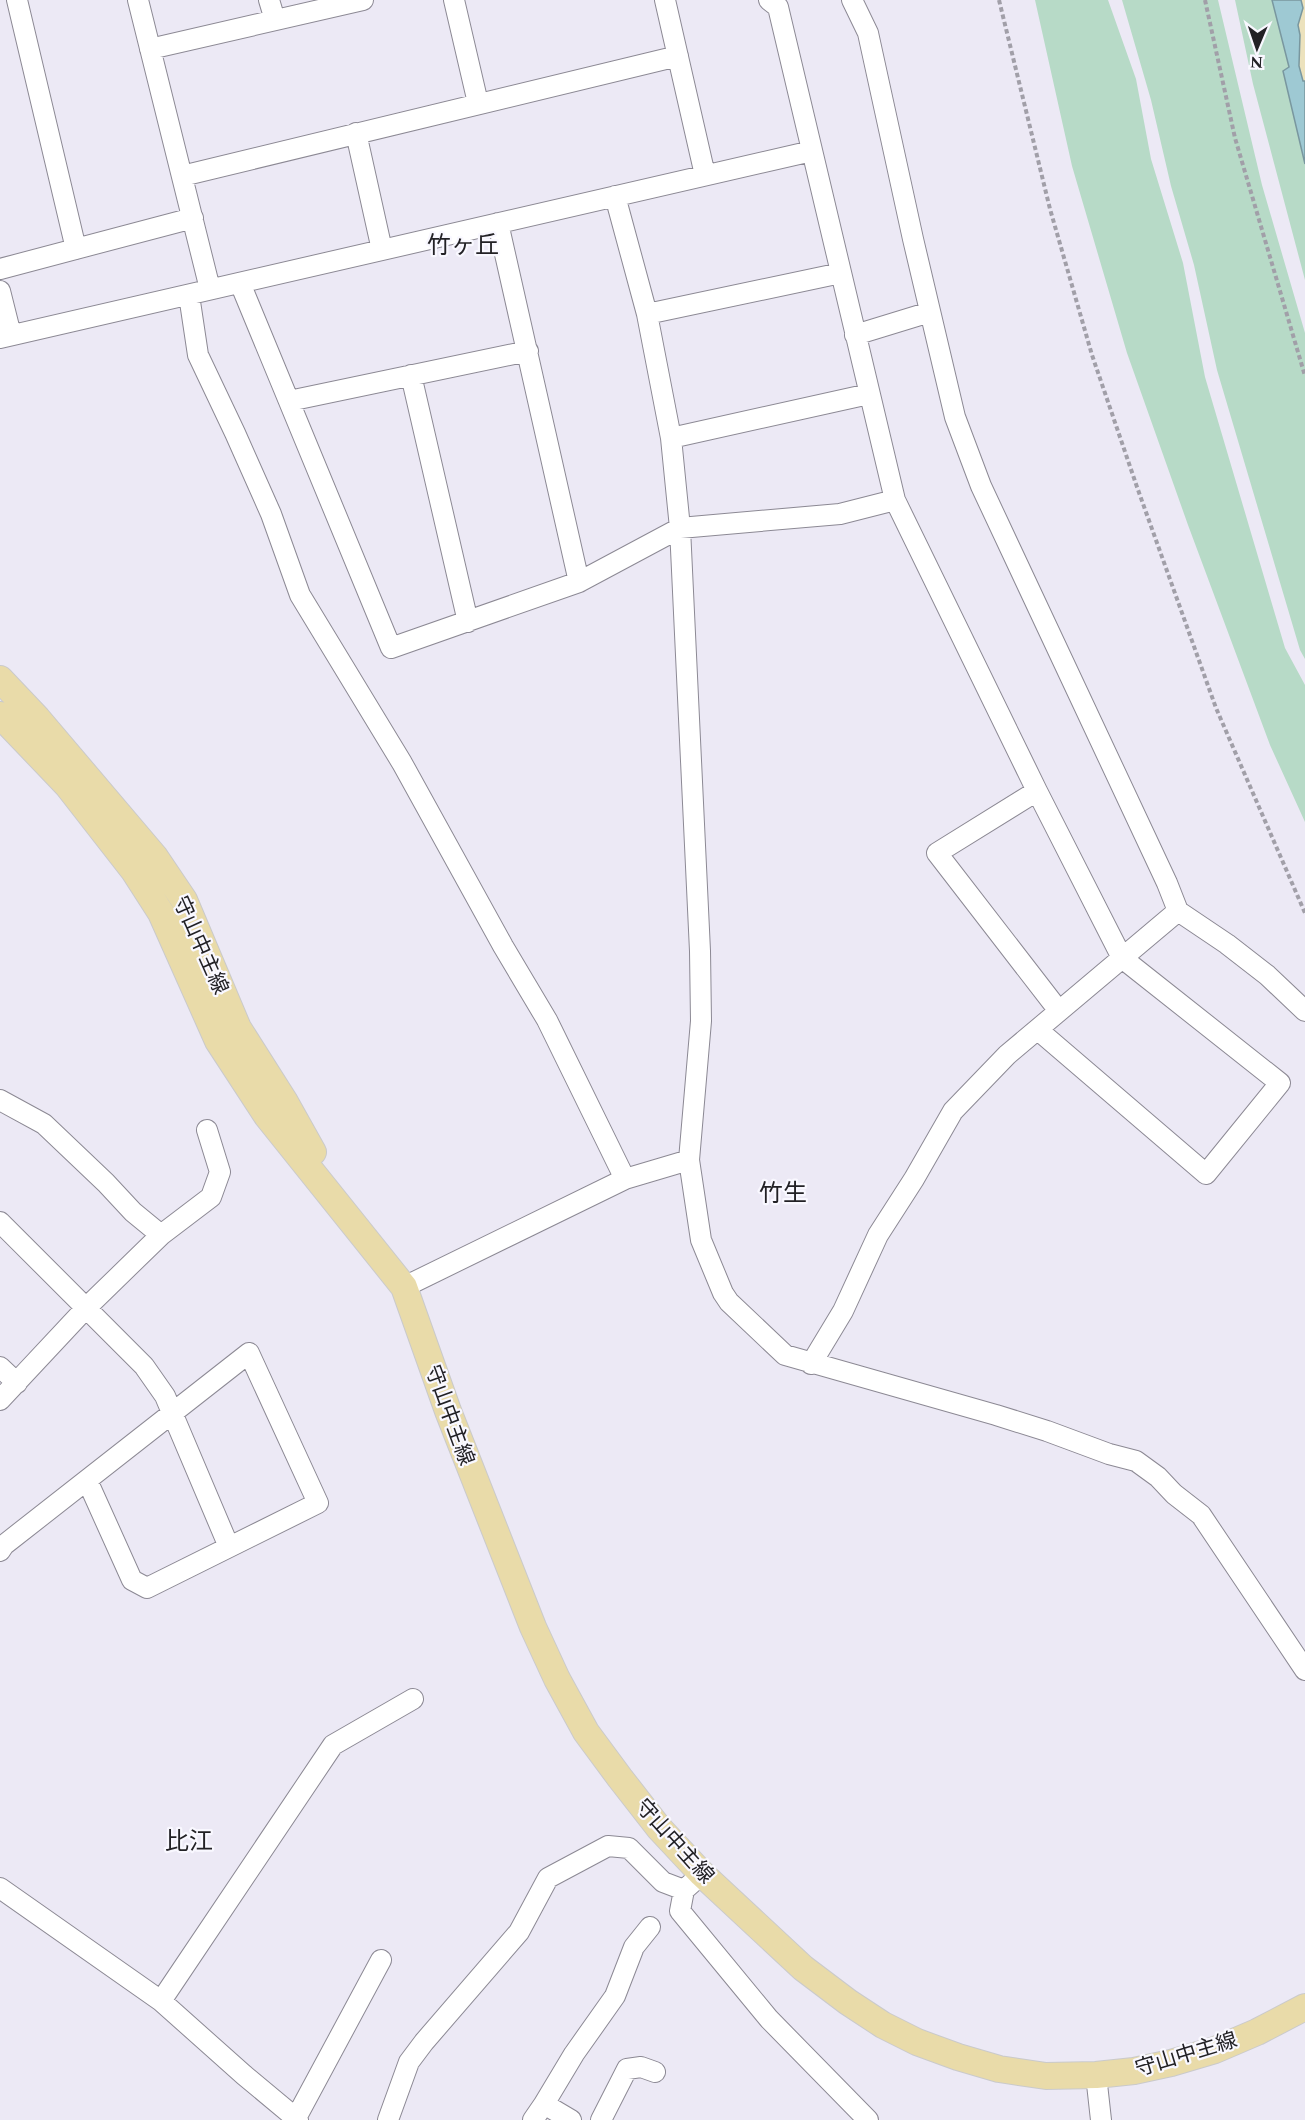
<svg xmlns="http://www.w3.org/2000/svg" width="1305" height="2120" font-family="Spectral,'Noto Sans JP',serif">
  <rect width="100%" height="100%" fill="#ece9f5"/>
  <path fill="#b7dac7" d="M1035 0H1108L1136 79 1151 159 1183 263 1205 377 1285 648 1305 685V822L1270 745 1188 525 1127 353 1072 166Z
    M1122 0H1218L1262 185 1305 333V659L1300 650 1217 370 1194 265 1171 186 1151 100Z
    M1235 0H1272L1289 67 1305 164V280L1253 84Z"/>
  <path fill="#ece2bd" d="M1301 0H1305V81H1303L1299 66 1300 35 1297 25 1303 8Z"/>
  <path fill="#9ec9d3" stroke="#79979f" stroke-width="1.5" d="M1272 0H1301L1303 8 1298 25 1300 35 1299 66 1303 81H1305V164L1283 71 1289 67Z"/>
  <g fill="none" stroke-linecap="round" stroke-linejoin="round">
    <g stroke="#8c8994" stroke-width="22">
      <path id="minor" d="M17 0 76 249
        M138 0 210 289
        M269 0 275 20
        M454 0 478 103
        M665 0 705 175
        M769 0 778 7 895 500 1037 791 1122 958 1280 1083 1206 1174 1038 1030
        M852 0 868 33 913 239 955 417 981 486 1167 883 1178 911 1227 944 1267 975 1305 1011
        M150 49 363 0
        M356 133 382 250
        M182 176 678 56
        M615 196 647 314 671 438 680 528 700 951 701 1021 689 1160 701 1240 723 1293 729 1302 785 1355 996 1415 1047 1431 1109 1454 1136 1461 1158 1477 1174 1494 1201 1515 1305 1670
        M498 223 579 582
        M0 269 193 218
        M240 283 391 648 579 582 680 528 840 514 895 500
        M0 291 11 335
        M189 295 198 355 235 433 271 514 300 595 402 763 503 946 547 1020 625 1179
        M647 314 841 273
        M855 335 930 312
        M0 338 812 151
        M411 375 468 622
        M289 401 528 351
        M671 438 869 394
        M1037 791 937 853 1059 1011
        M0 1100 44 1124 106 1183 133 1212 161 1235
        M0 1222 144 1366 165 1396 229 1547
        M404 1287 625 1179 689 1160
        M811 1364 843 1311 878 1235 914 1179 953 1111 1007 1055 1178 911
        M0 1367 17 1383
        M0 1400 86 1308 161 1235 211 1197 220 1172 207 1130
        M0 1551 4 1545 249 1353 318 1503 147 1588 132 1580 87 1480
        M0 1888 161 2001 244 2075 298 2120
        M684 1890 680 1911 769 2019 868 2120
        M161 2001 333 1745 413 1699
        M1096 2075 1101 2120
        M544 2104 574 2054 615 1996 634 1947 650 1927
        M296 2118 381 1960
        M388 2120 409 2062 424 2042 519 1932 548 1878 608 1846 629 1848 663 1882 684 1890 702 1874
        M533 2120 544 2104 571 2120
        M601 2120 627 2069 641 2067 655 2072"/>
    </g>
    <g stroke="#cacacb" stroke-width="28">
      <path id="major" d="M0 679 37 718 155 857 184 900 238 1028 285 1102 313 1152
        M0 715 67 785 134 871 161 913 218 1041 267 1116 404 1287 448 1411 533 1627 557 1679 586 1732 620 1778 659 1828 702 1874 803 1968 848 2002 883 2025 917 2042 958 2057 999 2069 1046 2076 1096 2075 1134 2071 1171 2063 1215 2050 1257 2032 1305 2007"/>
    </g>
    <path stroke="#a19fa8" stroke-width="4" stroke-dasharray="4.5 3" stroke-linecap="butt" d="M999 0 1050 209 1092 355 1137 487 1216 708 1305 913
      M1205 0 1235 138 1305 376"/>
    <use href="#minor" stroke="#fff" stroke-width="20"/>
    <use href="#major" stroke="#e9dba9" stroke-width="26"/>
  </g>
  <g text-anchor="middle" stroke-width="4.5" stroke-linejoin="round" paint-order="stroke">
    <g font-size="21" fill="#222125" stroke="#f9f8ff">
      <text transform="translate(201 945) rotate(66)" y="7">守山中主線</text>
      <text transform="translate(450 1415) rotate(70)" y="7">守山中主線</text>
      <text transform="translate(675 1841) rotate(48)" y="7">守山中主線</text>
      <text transform="translate(1186 2054) rotate(-17)" y="7">守山中主線</text>
    </g>
    <g font-size="24" fill="#222125" stroke="#f9f8ff">
      <text x="463" y="253">竹ヶ丘</text>
      <text x="783" y="1201">竹生</text>
      <text x="189" y="1849">比江</text>
    </g>
  </g>
  <g transform="translate(1257 48) rotate(182)" stroke="#f9f8ff" stroke-width="4.5" paint-order="stroke">
  <path d="M0-4.5L10 22L0 15L-10 22Z" fill="#222125"/>
  <text y="-9" font-size="16" font-weight="bold" text-anchor="middle" fill="#222125">N</text>
  </g>
</svg>
